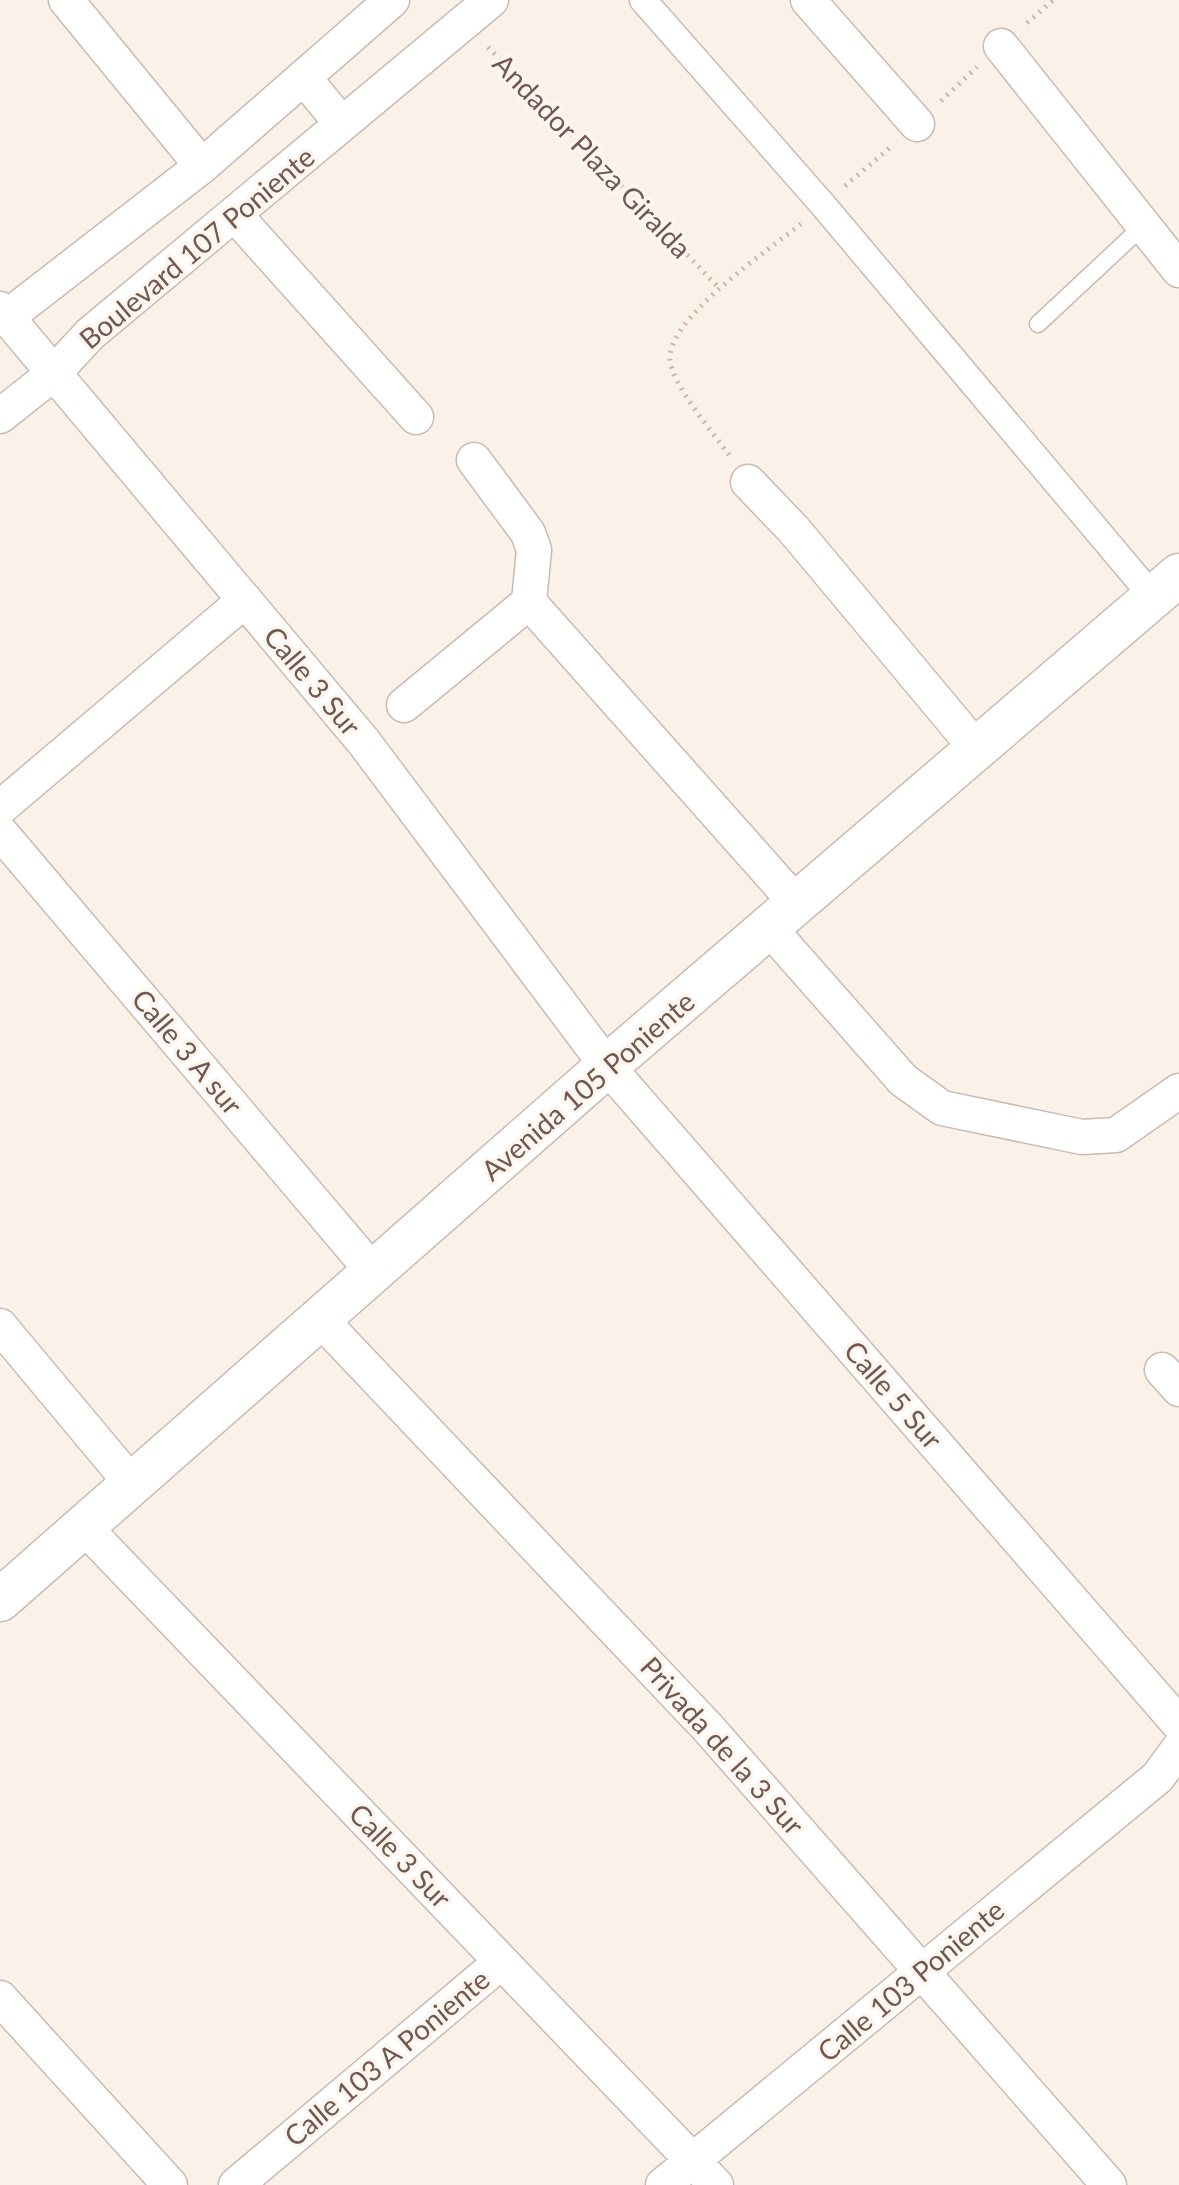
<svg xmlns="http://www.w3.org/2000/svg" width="1179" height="2185" font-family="Lato,sans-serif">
  <rect width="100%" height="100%" fill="#faf2e9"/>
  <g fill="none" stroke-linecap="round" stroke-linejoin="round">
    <g stroke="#cbbab0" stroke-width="19">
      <path id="service" d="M1038 324 1144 225"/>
    </g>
    <g stroke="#cbbab0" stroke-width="29">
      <path id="pedestrian" d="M643 0 823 205 1153 597"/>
    </g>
    <g stroke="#cbbab0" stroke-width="37">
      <path id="minor" d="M66 0 202 166
        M808 0 917 124
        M1001 46 1179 270
        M304 78 342 124
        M235 215 416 417
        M0 309 363 741 607 1066 1179 1724
        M7 317 202 166 392 0
        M0 416 53 374 90 334 491 0
        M474 460 528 533 534 550 529 602
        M748 482 794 530 976 748
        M529 602 798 905
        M404 705 529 602
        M0 808 245 600
        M0 832 374 1273
        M770 929 903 1080 942 1108 1082 1137 1116 1135 1179 1091
        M321 1320 709 1729 1109 2185
        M0 1326 132 1484
        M1162 1370 1179 1389
        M84 1527 716 2185
        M0 1998 170 2185
        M236 2185 501 1962
        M663 2185 1158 1777 1179 1748"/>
    </g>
    <g stroke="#cbbab0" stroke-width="45">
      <path id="tertiary" d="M0 1600 607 1066 1179 575"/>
    </g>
    <path stroke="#d1b4a7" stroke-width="5" stroke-dasharray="2 6" stroke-linecap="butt" d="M1027 23 1053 0
      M488 47 720 289
      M941 101 977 67
      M845 186 892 146
      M729 455C713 432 673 387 670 360 666 319 770 249 801 224"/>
    <use href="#service" stroke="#fff" stroke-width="16"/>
    <use href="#pedestrian" stroke="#fff" stroke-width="26"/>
    <use href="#minor" stroke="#fff" stroke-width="34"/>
    <use href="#tertiary" stroke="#fff" stroke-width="42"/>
  </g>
  <g text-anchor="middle" stroke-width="7" stroke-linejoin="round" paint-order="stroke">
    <g font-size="28" fill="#715950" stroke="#fdf6ef">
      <text transform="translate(592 156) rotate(46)" y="10">Andador Plaza Giralda</text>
      <text transform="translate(197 248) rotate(-40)" y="10">Boulevard 107 Poniente</text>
      <text transform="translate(312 681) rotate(50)" y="10">Calle 3 Sur</text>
      <text transform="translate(187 1052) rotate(50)" y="10">Calle 3 A sur</text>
      <text transform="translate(588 1086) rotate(-41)" y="10">Avenida 105 Poniente</text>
      <text transform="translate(893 1395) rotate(49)" y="10">Calle 5 Sur</text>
      <text transform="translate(722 1746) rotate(48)" y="10">Privada de la 3 Sur</text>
      <text transform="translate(400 1856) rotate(46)" y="10">Calle 3 Sur</text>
      <text transform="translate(911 1981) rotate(-40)" y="10">Calle 103 Poniente</text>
      <text transform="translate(387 2058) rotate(-40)" y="10">Calle 103 A Poniente</text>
    </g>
  </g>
</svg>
